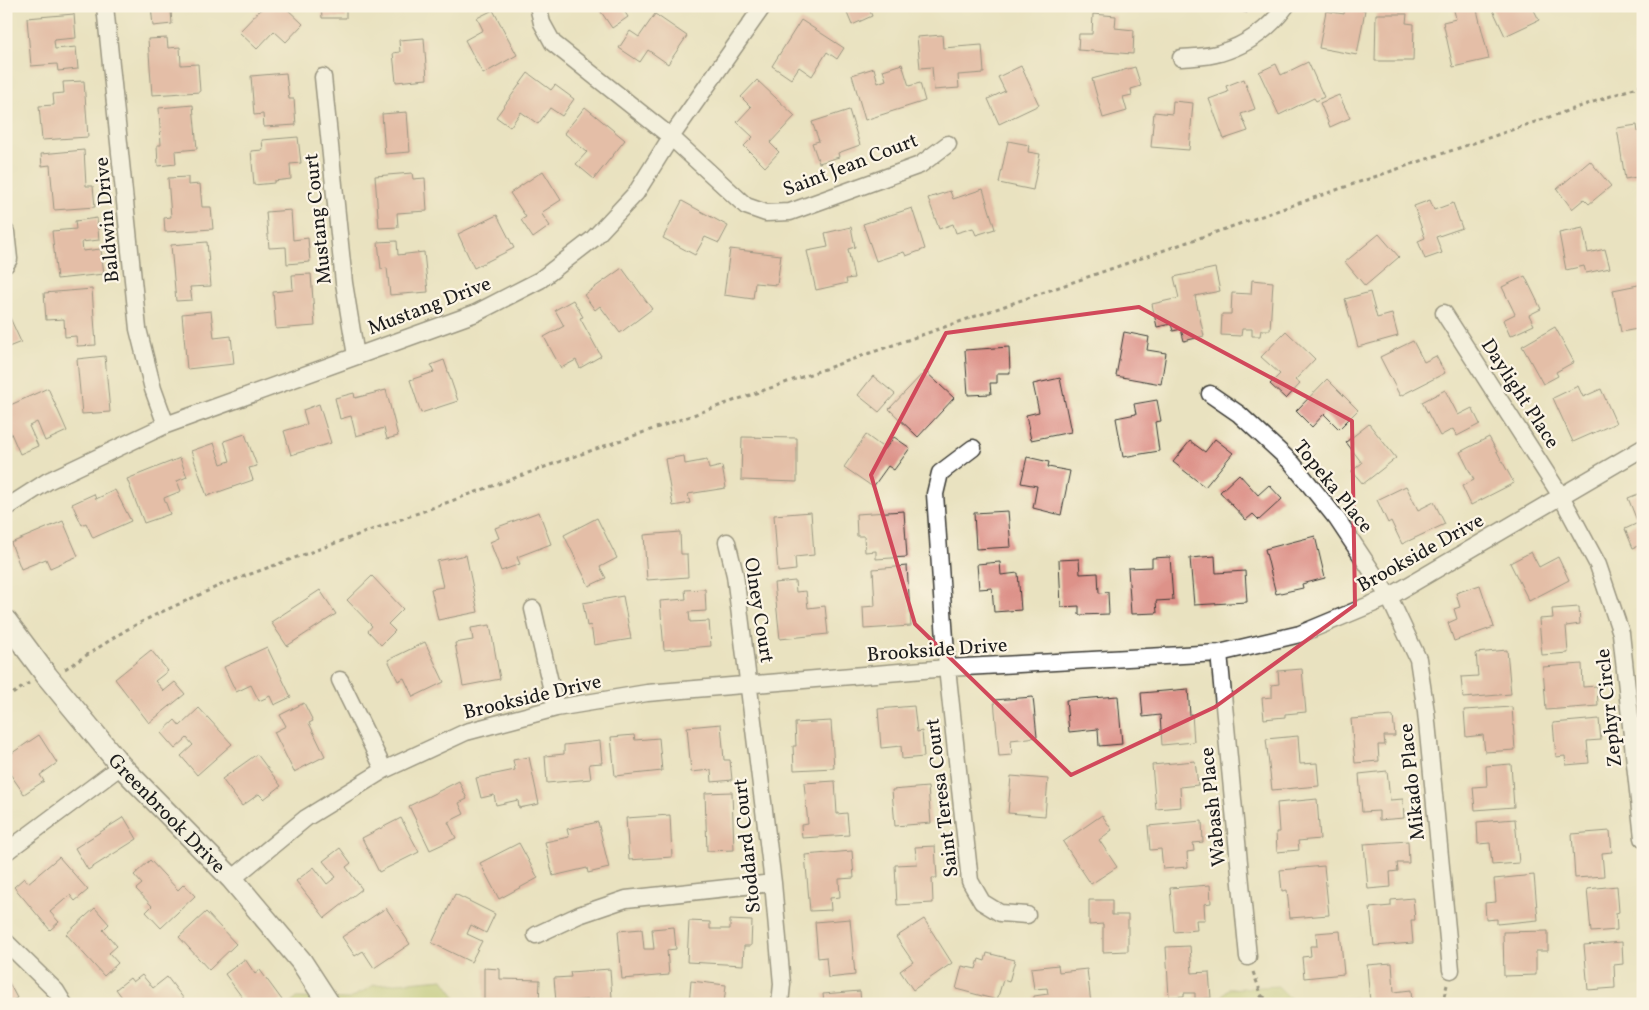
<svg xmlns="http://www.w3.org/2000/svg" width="1649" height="1010" font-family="Vollkorn,serif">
  <rect width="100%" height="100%" fill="#fcf5e5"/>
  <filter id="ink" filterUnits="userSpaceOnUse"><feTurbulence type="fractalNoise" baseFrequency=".02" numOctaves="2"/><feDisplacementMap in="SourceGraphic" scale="10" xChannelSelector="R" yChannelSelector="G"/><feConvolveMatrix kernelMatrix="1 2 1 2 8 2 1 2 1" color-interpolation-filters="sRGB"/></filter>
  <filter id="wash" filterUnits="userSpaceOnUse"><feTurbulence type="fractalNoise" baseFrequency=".0096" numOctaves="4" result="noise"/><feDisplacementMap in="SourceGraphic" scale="20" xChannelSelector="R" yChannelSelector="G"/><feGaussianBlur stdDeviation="1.12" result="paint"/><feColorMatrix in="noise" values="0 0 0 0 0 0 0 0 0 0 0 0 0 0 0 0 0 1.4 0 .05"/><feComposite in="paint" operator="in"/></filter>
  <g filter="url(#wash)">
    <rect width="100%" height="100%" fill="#e9e2c0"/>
    <path fill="#b1c367" stroke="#667042" d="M443 979 460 1004H290L297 998 350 999 374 985Z
      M1278 986 1293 1001 1355 998 1356 1004H1215L1228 989Z"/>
    <g id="blocks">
      <path fill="#dd9289" d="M151 6H182V10L171 11 172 24 153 26Z
        M264 6H284L303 24 286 42 274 31 257 49 239 32Z
        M321 6H346V18H322Z
        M597 6H621L628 17 612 28Z
        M844 6H868L872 16 852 25Z
        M1226 6H1249L1247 13Z
        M1453 6H1476L1489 59 1453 67 1443 22 1456 19Z
        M1491 6H1532L1539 20 1505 36Z
        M1345 7 1365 10 1357 55 1319 48 1326 11 1344 14Z
        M493 10 517 55 483 74 465 40 483 30 477 18Z
        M74 14 76 38 54 40 55 49 76 47 78 69 58 71 57 64 31 66 27 18Z
        M655 14 687 36 668 64 648 50 640 62 619 48 630 31 639 37Z
        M1093 14 1116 16 1115 28 1134 30 1133 54 1078 50 1079 34H1092Z
        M1376 14H1407L1406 23 1414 24 1413 61H1375Z
        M801 20 844 48 837 59 827 52 812 76 799 67 791 79 772 66Z
        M942 35 943 48 982 45 984 73 958 75 959 88 934 90 932 67 920 68 917 37Z
        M167 38 168 48 180 47 181 65 198 64 200 92 152 95 148 39Z
        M424 38 427 79 396 82 393 53 400 52 399 40Z
        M1308 62 1324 97 1316 101 1314 98 1279 115 1259 72 1276 64 1281 75Z
        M902 64 909 86 920 83 925 101 865 120 852 75 874 68 878 83 886 80 883 70Z
        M1021 66 1039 105 999 124 988 99 1005 91 998 77Z
        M1135 67 1141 86 1131 89 1132 95 1123 97 1127 111 1103 118 1092 79Z
        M286 73 289 99H294L296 125 264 127 263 114 254 115 251 76Z
        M528 73 551 90 555 85 574 99 562 116 550 108 538 124 521 112 510 127 496 117Z
        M1244 79 1255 109 1241 114 1248 131 1224 139 1209 99 1228 92 1226 86Z
        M757 80 795 116 770 143 779 152 765 167 744 146 753 137 737 122 751 107 741 97Z
        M84 81 88 137 42 140 39 106 54 105 53 94 64 93 63 82Z
        M1339 95 1350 118 1330 127 1320 103Z
        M1173 101 1193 103 1189 150 1151 147 1154 112 1172 114Z
        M193 105 197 149 175 151 176 164 158 166 157 145H161L159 108Z
        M585 107 625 140 594 179 576 164 587 152 564 133Z
        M849 110 860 145 838 153 839 157 819 163 812 143 819 141 812 122Z
        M407 112 410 152 385 154 382 114Z
        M1637 125 1638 132 1643 131V176L1625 179 1617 128Z
        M298 137 301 163 290 164 291 179 274 181V183L254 185 251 151 263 150 262 140Z
        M1008 141 1029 145 1028 152 1040 154 1033 190 999 183Z
        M84 150 86 186H93L95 207 54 210 50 165 42 166 41 154Z
        M1590 161 1611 186 1589 204 1584 199 1572 209 1557 189Z
        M543 171 561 200 541 213 550 226 533 238 521 220 526 217 510 193Z
        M412 173 413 179 425 178 427 211 397 213 398 227 379 228 375 176Z
        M188 177V185L200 184 202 207H211L213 229 165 232 164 218 171 217 168 178Z
        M983 189 995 229 976 235 973 228 956 233 953 224 939 229 928 198 950 191 953 199Z
        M1430 200 1434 210 1453 203 1462 228 1436 237 1442 253 1425 259 1418 241 1425 238 1414 206Z
        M682 201 728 226 719 243 705 237 695 255 663 238Z
        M912 208 925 249 906 256 904 252 876 261 863 224Z
        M291 210 293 240 308 238 310 262 287 264 286 247 269 248 266 212Z
        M497 215 514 248 474 268 458 234Z
        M97 218 99 240 82 242 83 251 101 249 104 274 57 279 52 231 76 229 75 221Z
        M851 227 855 247 848 249 854 278 846 279 847 283 816 290 807 251 828 247 825 233Z
        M1583 228 1588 253 1605 249 1610 268 1586 273 1584 266 1566 270 1559 233Z
        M1379 234 1399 257 1365 286 1345 262Z
        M397 241 398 255 424 252 428 292 390 295 387 268 381 269 378 242Z
        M207 242 211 286 190 287 192 300 176 301 171 245Z
        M730 249 781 255 777 285 755 283 753 299 724 295Z
        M622 268 652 309 620 333 600 306 595 310 584 295Z
        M1215 268 1220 291 1195 296 1204 336 1184 341 1181 329 1173 331 1171 324 1157 327 1152 304 1179 298 1174 277Z
        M311 274 315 326 276 329 273 292 293 290 292 275Z
        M1525 276 1541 309 1529 315 1534 325 1510 336 1503 320 1515 314 1502 287Z
        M1252 280 1273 282 1270 330H1261L1260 336H1252V329H1242L1241 336 1221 335 1222 314H1231L1232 293 1251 294Z
        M1643 284V328L1621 332 1613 290Z
        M92 289 96 345 77 346 76 336 65 337 64 319 46 320 44 293Z
        M1370 292 1377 318 1392 314 1398 336 1358 347 1345 299Z
        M573 300 583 317 580 318 601 356 580 368 576 360 561 368 544 337 564 326 555 310Z
        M6 309 21 342 6 348Z
        M211 311 214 338 231 336 234 364 187 369 182 314Z
        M1555 327 1574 362 1556 372 1558 376 1543 384 1522 346Z
        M1286 331 1315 359 1295 380 1300 384 1286 399 1270 384 1280 374 1261 357Z
        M1124 332 1149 337 1147 350 1166 353 1161 384 1116 376Z
        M1413 341 1424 362 1436 356 1445 373 1400 396 1380 357Z
        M1009 347 1010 373H997V383H990L991 394 968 395 965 350Z
        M105 356 110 412 82 414 77 359Z
        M444 360 458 401 421 413 410 380 434 372 431 365Z
        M925 371 954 398 918 437 889 409Z
        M873 376 895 394 879 412 858 395Z
        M1060 378 1071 432 1031 440 1026 415 1039 412 1033 384Z
        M1327 379 1358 410 1339 429 1324 414 1312 427 1296 411Z
        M1578 386 1583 397 1601 389 1616 423 1573 442 1553 398Z
        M48 388 67 431 45 441 37 422 29 426 38 446 20 454 6 422V407Z
        M386 390 398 436 387 439 384 428 356 436 351 416 340 419 335 398 354 393 355 398Z
        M1445 390 1458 415 1472 408 1480 424 1457 436 1453 429 1440 436 1422 402Z
        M1157 400 1161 421 1155 422 1159 451 1123 457 1116 418 1136 414 1134 404Z
        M319 404 331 443 291 455 284 431 307 424 303 410Z
        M1369 424 1396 458 1363 484 1352 471 1362 463 1346 442Z
        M245 434 257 466 249 468 253 480 207 496 191 451 214 443 221 464 230 461 224 441Z
        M866 435 885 449 894 437 910 448 894 470 888 466 873 487 844 467Z
        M742 437 797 438V482L741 480Z
        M1489 437 1514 483 1471 505 1462 486 1474 480 1460 452Z
        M1215 439 1233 453 1205 487 1173 462 1190 441 1205 452Z
        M684 456 685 464 707 460 709 469 722 466 726 488 688 494 690 503 673 506 665 459Z
        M1027 457 1049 462 1048 467 1070 471 1061 515 1033 508 1037 486 1021 483Z
        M180 458 187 477 177 481 181 491 164 498 170 514 144 523 127 479Z
        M1239 474 1258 495 1269 485 1282 499 1259 520 1253 514 1246 520 1220 492Z
        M1406 486 1418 510 1434 502 1445 524 1402 544 1391 521 1388 523 1377 500Z
        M115 490 131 521 93 538 86 523 82 525 72 504 94 494 96 499Z
        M1643 492V544L1633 548 1625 529 1638 523 1628 498Z
        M904 511 907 557 876 559V551L865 552 864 536H857L856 514Z
        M1008 511 1011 547 976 549 974 513Z
        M539 512 551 544 517 557 520 564 501 571 490 542 499 538 495 528Z
        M811 512 814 555 795 557 796 570 778 572 774 515Z
        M597 518 617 558 600 567 606 578 589 586 564 535Z
        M63 521 78 556 50 568 46 559 21 569 11 543Z
        M680 532 681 554H687L688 577 647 580 644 535Z
        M1315 536 1325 578 1302 584 1303 588 1276 594 1265 549Z
        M1531 552 1539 567 1558 557 1569 580 1529 601 1510 563Z
        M466 555 478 612 438 620 431 589 443 587 437 561Z
        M1215 556 1216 573 1245 571 1247 602 1194 605 1190 558Z
        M1170 557 1173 600 1156 601 1157 613 1131 614 1128 568 1152 567V558Z
        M1079 559 1080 574 1098 573 1099 593 1108 592 1109 614 1079 615V606L1061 607 1059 560Z
        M1000 562 1001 575 1018 573 1021 610 994 612 992 588 979 589 977 564Z
        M907 566 911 626 864 629 863 607 875 606 873 569Z
        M372 576 403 609 388 624 395 631 381 645 368 631 372 626 347 600Z
        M795 581 796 592 806 591 808 608 825 606 828 634 780 639 774 583Z
        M1480 585 1494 627 1454 641 1448 623 1457 619 1454 609 1460 607 1456 593Z
        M705 589 706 611 689 612 690 622 709 621 711 646 664 650 660 601 686 599 685 590Z
        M320 590 336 614 287 646 271 622Z
        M623 596 631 639 594 645 591 625 587 626 583 603Z
        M1579 607 1580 624 1566 626 1568 653 1542 655 1539 619 1553 618 1552 609Z
        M490 625 500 679 463 686 455 643 473 640 471 628Z
        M425 642 444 682 413 697 404 678 398 681 388 660Z
        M267 647 291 697 274 705 270 696 259 701 251 685 236 692 224 667Z
        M151 650 168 671 155 681 164 691 175 682 185 694 149 723 115 679Z
        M1507 650 1511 694 1463 698 1461 677 1478 676 1476 653Z
        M1582 664 1583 687 1597 686 1598 706 1546 710 1543 667Z
        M1302 669 1306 712 1285 714V717L1264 719 1262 698 1272 697V685L1279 684 1278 671Z
        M1188 689 1190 715 1192 714 1194 742 1162 745 1160 715 1143 717 1141 693Z
        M1118 696 1122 744 1099 746 1098 729 1069 732 1066 700Z
        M1033 697 1037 737 1011 740 1012 755 999 756 994 700Z
        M304 703 313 721 309 723 325 756 294 772 274 732 286 726 280 715Z
        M914 706 917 732 922 731 924 757 902 759 901 746 881 748 878 709Z
        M1512 707 1515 750 1485 752 1483 735 1466 737 1464 710Z
        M199 708 232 744 197 775 181 756 193 745 187 738 175 749 161 733 175 720 180 726Z
        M1393 716 1395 736H1384L1385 745H1378L1379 761 1355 763 1351 719Z
        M1599 719 1601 740 1587 741 1589 763 1566 765 1565 756 1556 757 1553 723Z
        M831 721 834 768 794 770 793 746H796L795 723Z
        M721 724 724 760H730L732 780 712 782 711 770 691 772 687 727Z
        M39 735 57 763 40 775 44 781 24 794 6 768V757Z
        M634 735 635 740 659 738 662 771 615 776 611 737Z
        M1298 736 1300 764 1317 763 1319 786 1272 790 1266 739Z
        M600 741 602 763 589 764 591 779 547 783 545 756 564 754V745Z
        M257 754 281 786 264 799 259 794 242 806 222 779Z
        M529 757 539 804 519 808 518 800 496 805 494 795 481 798 476 778 515 770 513 760Z
        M1195 761 1198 785 1180 787 1181 807 1156 809 1152 765Z
        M1511 764 1514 807 1475 810 1473 787 1487 786 1486 766Z
        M1387 771 1390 800 1403 799 1404 818 1379 820V811L1362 812 1359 774Z
        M1011 776 1048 779 1045 816 1008 813Z
        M459 781 467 799 459 803 464 814 448 822 456 838 430 850 409 806Z
        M835 781 837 814 847 813 849 835 802 838 801 825 808 824 804 783Z
        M928 787 931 823 895 826 892 790Z
        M732 792 734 850 707 851 705 793Z
        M1317 799 1320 839 1298 841 1299 850 1277 852 1276 832H1279L1277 803Z
        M670 815 672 857 629 860 626 818Z
        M1102 815 1112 830 1099 840 1117 867 1091 884 1063 842Z
        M124 817 137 839 88 870 75 848Z
        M401 818 419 852 379 872 362 838Z
        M1515 819 1519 863 1492 865 1490 843 1478 844 1477 822Z
        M1202 821 1203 842 1193 843 1194 851 1187 852 1188 867 1163 869 1161 849 1150 850 1148 826Z
        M598 822 609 868 588 873 587 868 553 876 545 842 569 837 567 829Z
        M1610 831 1612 852 1602 853 1604 876 1575 878 1572 834Z
        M1408 841 1409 863H1397L1398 871 1390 872 1391 887 1368 889 1364 844Z
        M519 843 538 878 499 899 480 863Z
        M935 846 937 878H932L933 903 897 905 895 865 917 864 915 847Z
        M340 848 351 863 346 867 362 889 325 918 296 881 314 867 327 884 336 877 323 861Z
        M852 851 854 878 839 879 840 897 830 898 831 910 810 911 805 855Z
        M59 857 88 890 75 901 70 895 50 912 59 922 50 930 14 887 24 878 28 883Z
        M150 860 178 890 184 884 195 896 161 928 146 912 152 906 136 889 142 884 134 875Z
        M1324 866 1329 915 1290 918 1287 890 1282 891 1280 870Z
        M1534 875 1538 920 1497 924V919L1486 920 1485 903 1496 902 1494 879Z
        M1210 885 1211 903 1204 904 1205 920H1196L1197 930 1174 932 1170 888Z
        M1617 886 1619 912 1616 913 1617 930 1591 932 1587 889Z
        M455 894 495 914 486 933 471 925 467 934 482 941 471 962 432 943Z
        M1413 898 1415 920H1411L1413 943 1374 946 1370 908 1391 906V900Z
        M1089 900H1112V915H1128V951L1103 952V924L1089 925Z
        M95 908 109 924 103 930 117 946 109 953 118 963 104 976 66 934Z
        M386 908 410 944 374 968 363 951 355 956 342 937Z
        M206 912 236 944 209 970 179 937Z
        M850 919 855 975 828 978 826 957 818 958 815 922Z
        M924 919 952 963 913 990 900 971 913 962 896 937Z
        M730 920 752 921 751 946H744L743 965 687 962 689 921 710 922V929H730Z
        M674 927 676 949 667 950 669 975 622 979 618 931 642 929 644 949H654L652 929Z
        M1340 931 1344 974 1304 978 1302 957 1311 956 1310 946H1317L1316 933Z
        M1548 931V951H1536V975L1504 976 1503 932Z
        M1622 942 1623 964 1614 965 1615 988 1588 990 1584 945Z
        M1190 946 1192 973 1209 972 1211 998 1195 999V993H1184V996L1169 997 1166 947Z
        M987 953 1015 960 1009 982 1003 980 997 1000 956 989 962 966 976 969 979 959 985 961Z
        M245 959 255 974 260 970 282 1000 277 1004H247L225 974Z
        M1392 963 1394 992 1411 990 1412 1004H1386V1002L1370 1003 1367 965Z
        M1058 965 1059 972 1087 969 1091 1004H1034V996L1048 994 1047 988 1034 989 1031 968Z
        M484 968 500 969V979L540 980 539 1004H484Z
        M610 969 612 998 556 1002 554 978 571 977 570 972Z
        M142 975 153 988 167 977 184 999 177 1004H127L116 989 130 978 133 982Z
        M8 981 17 998 13 1000 14 1004H6V982Z
        M691 981 726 985 724 1004H689Z
        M860 991 861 1004H824L823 994Z"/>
    </g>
  </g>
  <g filter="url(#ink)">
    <use href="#blocks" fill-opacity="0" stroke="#3b3a35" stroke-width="1"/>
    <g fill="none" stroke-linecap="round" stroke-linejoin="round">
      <g stroke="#3b3a35" stroke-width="19">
        <path id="minor" d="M105 6 138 329 153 389 166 425
          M538 6 542 23 553 43 671 137 746 206 766 213 790 212 920 165 948 144
          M1181 58C1193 57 1208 57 1220 53 1247 45 1270 28 1286 6
          M323 77 344 283 356 356
          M6 232 9 259 6 264
          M1444 313 1561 496 1598 565 1621 633 1643 838
          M1210 394 1239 414 1292 463 1337 519 1389 597 1418 659 1426 712 1451 970
          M973 448 940 473 935 494 947 668 970 881 982 902 1000 913 1027 915
          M6 508 48 481 166 425 476 313 540 280 593 239 636 193 671 137 763 6
          M727 542 735 575 773 883 782 984 780 1004
          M533 609 556 708
          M1219 653 1248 957
          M340 680 384 770
          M6 852 121 766
          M232 879 306 818 384 770 466 732 556 708 647 693 947 668 1219 653 1300 634 1389 597 1643 448
          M536 935 579 915 626 899 773 883
          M6 942 56 991 64 1004"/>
      </g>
      <g stroke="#3b3a35" stroke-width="24">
        <g id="tertiary">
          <path id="s1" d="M6 621 47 676 121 766 232 879 301 961 329 1004"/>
        </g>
      </g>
      <path stroke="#3b3a35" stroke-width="3" stroke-dasharray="4 4" stroke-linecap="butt" d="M65 669 126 630 155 615 223 584 553 464 1342 188 1643 85
        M6 698 29 683
        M1253 972 1262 996 1253 1004
        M1262 996 1276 1004
        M1442 1004 1447 985"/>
      <use href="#minor" stroke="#fff" stroke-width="16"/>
      <use href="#tertiary" stroke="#fff" stroke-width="21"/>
    </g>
  </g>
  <path d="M0 0H1649V1010H0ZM1139 307 1352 421 1355 605 1215 707 1071 775 915 624 871 475 946 333Z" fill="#e9e2c0" fill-opacity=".55" fill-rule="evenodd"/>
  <path fill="none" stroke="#d1495b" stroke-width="4" stroke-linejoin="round" d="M1139 307 1352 421 1355 605 1215 707 1071 775 915 624 871 475 946 333Z"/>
  <g text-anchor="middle" stroke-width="4.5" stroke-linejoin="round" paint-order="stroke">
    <g font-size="20" fill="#1c1c1c" stroke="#fcf5e5">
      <text transform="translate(850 164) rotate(-21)" y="7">Saint Jean Court</text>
      <text transform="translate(317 219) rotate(-96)" y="7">Mustang Court</text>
      <text transform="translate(106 220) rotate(-95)" y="7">Baldwin Drive</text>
      <text transform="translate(429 305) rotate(-21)" y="7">Mustang Drive</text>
      <text transform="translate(1521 393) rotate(57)" y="7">Daylight Place</text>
      <text transform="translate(1334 486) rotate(51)" y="7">Topeka Place</text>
      <text transform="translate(1420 552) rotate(-29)" y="7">Brookside Drive</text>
      <text transform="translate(760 610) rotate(81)" y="7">Olney Court</text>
      <text transform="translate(937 649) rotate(-4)" y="7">Brookside Drive</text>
      <text transform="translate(532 696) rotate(-13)" y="7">Brookside Drive</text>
      <text transform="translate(1608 708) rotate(-96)" y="7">Zephyr Circle</text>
      <text transform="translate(1411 782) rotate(-96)" y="7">Mikado Place</text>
      <text transform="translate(941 798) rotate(-97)" y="7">Saint Teresa Court</text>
      <text transform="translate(1212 807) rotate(-96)" y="7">Wabash Place</text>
      <text dy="7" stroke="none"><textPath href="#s1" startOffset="251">Greenbrook Drive</textPath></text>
      <text transform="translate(746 846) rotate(-96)" y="7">Stoddard Court</text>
    </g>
  </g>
  <rect width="1649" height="1010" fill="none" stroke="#fcf5e5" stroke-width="25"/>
</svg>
